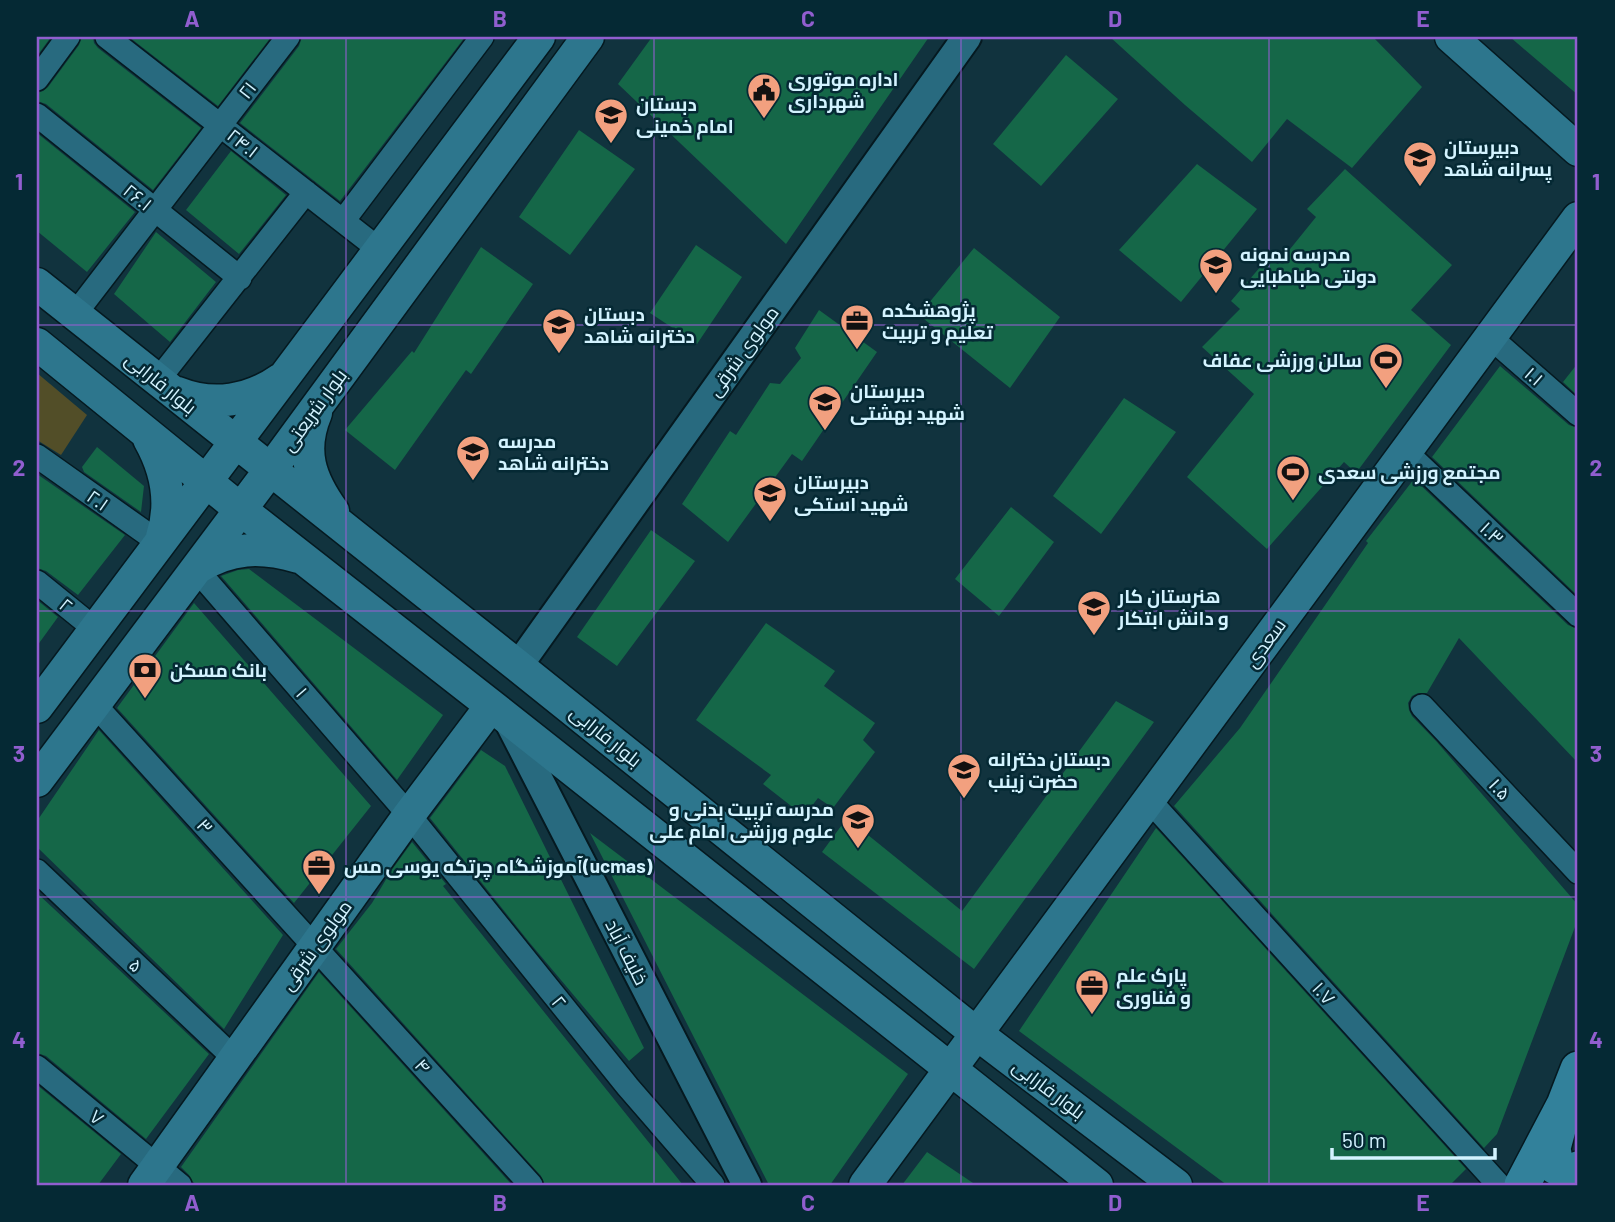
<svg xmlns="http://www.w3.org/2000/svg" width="1615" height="1222" font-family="Barlow,Cairo,sans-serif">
  <rect width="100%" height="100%" fill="#11333e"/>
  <path fill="#524e28" d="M37 373 87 415 61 455 37 440Z"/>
  <path fill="#156748" d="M37 37H51L37 56Z
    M82 37H93L94 43 98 48 201 128 153 190 46 104 37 101V93L43 91 48 87 79 45Z
    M129 37H271L218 106Z
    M302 37H465L340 201 240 123 299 46Z
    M652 37H929L786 244 618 84Z
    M1110 37H1373L1422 87 1352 168 1287 119 1252 162 1185 105Z
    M1510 37H1578V95Z
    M1066 55 1118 99 1041 186 993 144Z
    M579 130 635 169 570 255 519 217Z
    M37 133 135 212 87 272 37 231Z
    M231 151 286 195 239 254 186 210Z
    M1197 164 1257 209 1181 302 1119 250Z
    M1345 169 1452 265 1411 310 1451 345 1356 473 1344 462 1267 549 1187 477 1254 394 1202 347 1240 309 1231 301 1267 259 1278 264 1316 217 1307 209Z
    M156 232 216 282 170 342 114 294Z
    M696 245 742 277 697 344 650 313Z
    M481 247 533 284 471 374 466 370 395 470 345 430 412 351 414 353Z
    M974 248 1060 317 1010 388 919 315Z
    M819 310 877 352 802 461 792 454 728 542 682 504 730 431 736 435 770 383 780 384 801 358 795 348Z
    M1578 363V396L1563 382Z
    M1500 366 1569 425 1578 428V596L1432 457Z
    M1124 398 1176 432 1101 534 1053 496Z
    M97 447 144 486 141 512 84 472 82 467Z
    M37 474 125 535 78 595 46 571 37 568Z
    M1414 479 1568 625 1578 629V763L1459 638 1427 693H1418L1412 696 1408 703 1409 710 1412 716 1437 742 1578 905V919L1497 1134 1484 1148 1174 806 1240 728 1368 543 1366 541Z
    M1011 507 1054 542 999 616 955 579Z
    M651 530 695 561 617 666 577 637Z
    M249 569 443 715 397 780 221 576 238 570Z
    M37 600 58 617 37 646Z
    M194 603 371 806 294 903 117 708Z
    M766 623 835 671 824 686 875 723 863 740 875 752 833 808 818 798 804 816 763 784 771 775 696 720Z
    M1116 701 1154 722 974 969 822 852 847 818 962 911Z
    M99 730 283 935 224 1029 37 847V821Z
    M481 750 505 766 644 1048 629 1061 529 942 430 818Z
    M1156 828 1466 1169 1450 1185H1227L1019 1031Z
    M590 833 908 1074 830 1185H769Z
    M412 842 446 884 443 886 683 1185H545L541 1176 336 949 372 903 391 871Z
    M37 893 209 1054 146 1139 46 1056 37 1053Z
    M319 972 512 1185H197L193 1182 189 1175 181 1167Z
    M37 1085 121 1154 98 1185H37Z
    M927 1152 976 1185H902Z"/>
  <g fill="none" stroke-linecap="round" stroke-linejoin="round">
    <g stroke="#051920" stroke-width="26">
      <path id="minor" d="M107 37 380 250
        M37 79 68 37
        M37 115 240 278
        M343 221 482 37
        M75 314 288 37
        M1490 337 1578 414
        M158 380 306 192
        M1406 452 1578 615
        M37 456 160 543
        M196 569 409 815 628 1087 713 1185
        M37 582 95 629
        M95 705 531 1185
        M1422 706 1578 872
        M1149 800 1499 1185
        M37 871 235 1059
        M37 1067 180 1185"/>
    </g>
    <g stroke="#051920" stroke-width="32">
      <path id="tertiary" d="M518 666 967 37
        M507 718 747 1185"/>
    </g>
    <g stroke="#051920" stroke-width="35">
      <path id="secondary" d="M1451 37 1578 150
        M37 284 518 666 977 1034 1176 1185
        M37 344 240 509 507 718 1097 1185
        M178 393C213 407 250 401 281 379
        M316 413C300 451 310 479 333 511
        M149 439C166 469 173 503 162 537
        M197 568C230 547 261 546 298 557
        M37 707 539 37
        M37 781 271 469 588 37
        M144 1185 409 815 491 706
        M865 1185 1578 218"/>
    </g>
    <g stroke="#051920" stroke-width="38">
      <path id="primary" d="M1560 1122 1553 1148 1556 1167 1572 1173 1578 1169
        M1522 1185 1564 1105 1578 1069"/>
    </g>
    <use href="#minor" stroke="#286a7f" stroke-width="23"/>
    <use href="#tertiary" stroke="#286a7f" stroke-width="28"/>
    <use href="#secondary" stroke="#2d768d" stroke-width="32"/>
    <use href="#primary" stroke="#32819b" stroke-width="35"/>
  </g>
  <path fill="none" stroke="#915ecf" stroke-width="2" stroke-opacity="0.55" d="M346 37V1185M654 37V1185M961 37V1185M1269 37V1185M37 325H1578M37 611H1578M37 897H1578"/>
  <defs>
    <g id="civic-pin" transform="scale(1.75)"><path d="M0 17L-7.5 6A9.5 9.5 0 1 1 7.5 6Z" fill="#f2a07f" stroke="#052934"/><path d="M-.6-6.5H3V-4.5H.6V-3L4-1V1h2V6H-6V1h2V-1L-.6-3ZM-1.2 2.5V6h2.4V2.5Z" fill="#111"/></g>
    <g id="school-pin" transform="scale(1.75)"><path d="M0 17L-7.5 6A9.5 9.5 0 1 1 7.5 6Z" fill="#f2a07f" stroke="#052934"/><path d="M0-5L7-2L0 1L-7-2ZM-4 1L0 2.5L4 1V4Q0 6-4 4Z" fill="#111"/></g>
    <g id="office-pin" transform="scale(1.75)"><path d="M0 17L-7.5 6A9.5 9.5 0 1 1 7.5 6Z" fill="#f2a07f" stroke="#052934"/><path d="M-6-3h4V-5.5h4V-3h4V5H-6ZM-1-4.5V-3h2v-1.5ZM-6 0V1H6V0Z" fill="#111"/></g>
    <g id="stadium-pin" transform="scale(1.75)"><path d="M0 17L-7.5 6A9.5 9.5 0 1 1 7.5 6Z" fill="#f2a07f" stroke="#052934"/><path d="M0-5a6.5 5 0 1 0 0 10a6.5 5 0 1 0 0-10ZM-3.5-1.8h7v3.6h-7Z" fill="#111"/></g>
    <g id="bank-pin" transform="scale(1.75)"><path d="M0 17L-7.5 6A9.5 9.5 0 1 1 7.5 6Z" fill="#f2a07f" stroke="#052934"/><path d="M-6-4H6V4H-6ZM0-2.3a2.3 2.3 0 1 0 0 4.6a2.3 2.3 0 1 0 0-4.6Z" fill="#111"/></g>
  </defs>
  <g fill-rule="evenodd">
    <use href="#civic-pin" x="764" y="90"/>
    <use href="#school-pin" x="611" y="115"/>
    <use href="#school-pin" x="1420" y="158"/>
    <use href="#school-pin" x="1216" y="265"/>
    <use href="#office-pin" x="857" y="321"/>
    <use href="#school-pin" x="559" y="325"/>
    <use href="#stadium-pin" x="1386" y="360"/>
    <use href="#school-pin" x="825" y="402"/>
    <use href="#school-pin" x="473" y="452"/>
    <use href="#stadium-pin" x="1293" y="472"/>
    <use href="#school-pin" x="770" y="493"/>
    <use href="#school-pin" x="1094" y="607"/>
    <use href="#bank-pin" x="145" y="670"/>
    <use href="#school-pin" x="964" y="770"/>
    <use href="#school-pin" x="858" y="820"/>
    <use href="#office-pin" x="319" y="866"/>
    <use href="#office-pin" x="1092" y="986"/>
  </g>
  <g text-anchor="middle" stroke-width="5" stroke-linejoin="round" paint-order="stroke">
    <g font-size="19" font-weight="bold" fill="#d3f3ff" stroke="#052934" text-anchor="start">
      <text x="788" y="86">اداره موتوری<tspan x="788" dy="22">شهرداری</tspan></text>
      <text x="636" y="111">دبستان<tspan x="636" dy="22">امام خمینی</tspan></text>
      <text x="1444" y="154">دبیرستان<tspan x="1444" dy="22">پسرانه شاهد</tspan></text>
      <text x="1240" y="261">مدرسه نمونه<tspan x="1240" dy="22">دولتی طباطبایی</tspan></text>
      <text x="882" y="317">پژوهشکده<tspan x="882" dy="22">تعلیم و تربیت</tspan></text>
      <text x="584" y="321">دبستان<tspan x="584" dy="22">دخترانه شاهد</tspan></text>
      <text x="1362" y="367" text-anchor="end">سالن ورزشی عفاف</text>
      <text x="850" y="398">دبیرستان<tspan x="850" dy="22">شهید بهشتی</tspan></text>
      <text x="498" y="448">مدرسه<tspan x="498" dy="22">دخترانه شاهد</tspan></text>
      <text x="1318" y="479">مجتمع ورزشی سعدی</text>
      <text x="794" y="489">دبیرستان<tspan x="794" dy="22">شهید استکی</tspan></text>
      <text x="1118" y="603">هنرستان کار<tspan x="1118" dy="22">و دانش ابتکار</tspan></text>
      <text x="170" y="677">بانک مسکن</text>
      <text x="988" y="766">دبستان دخترانه<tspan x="988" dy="22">حضرت زینب</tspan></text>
      <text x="834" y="816" text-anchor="end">مدرسه تربیت بدنی و<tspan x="834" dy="22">علوم ورزشی امام علی</tspan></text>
      <text x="344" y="873">آموزشگاه چرتکه یوسی مس(ucmas)</text>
      <text x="1116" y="982">پارک علم<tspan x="1116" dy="22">و فناوری</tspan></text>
    </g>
    <g font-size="19" fill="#d3f3ff" stroke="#052934">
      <text transform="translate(247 90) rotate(-52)" y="7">۲۱</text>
      <text transform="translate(243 143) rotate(38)" y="7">۲۴.۱</text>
      <text transform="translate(138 197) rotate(39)" y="7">۲۶.۱</text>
      <text transform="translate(743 351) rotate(-54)" y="7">مولوی شرقی</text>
      <text transform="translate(1534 376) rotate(41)" y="7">۱.۱</text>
      <text transform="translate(161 383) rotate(39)" y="7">بلوار فارابی</text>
      <text transform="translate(314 410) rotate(-54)" y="7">بلوار شریعتی</text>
      <text transform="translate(98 500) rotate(35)" y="7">۲.۱</text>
      <text transform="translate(1492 533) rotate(43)" y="7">۱.۳</text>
      <text transform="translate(66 605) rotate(39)" y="7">۲</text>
      <text transform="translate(1265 643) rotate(-54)" y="7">سعدی</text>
      <text transform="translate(302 692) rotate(49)" y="7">۱</text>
      <text transform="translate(606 736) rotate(39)" y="7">بلوار فارابی</text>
      <text transform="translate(1500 789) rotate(47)" y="7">۱.۵</text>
      <text transform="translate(205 826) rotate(48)" y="7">۳</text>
      <text transform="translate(316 945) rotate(-54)" y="7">مولوی شرقی</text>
      <text transform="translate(627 952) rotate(63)" y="7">خلیف آباد</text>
      <text transform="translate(136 965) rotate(44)" y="7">۵</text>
      <text transform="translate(1324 993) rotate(48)" y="7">۱.۷</text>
      <text transform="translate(559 1002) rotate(51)" y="7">۲</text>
      <text transform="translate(423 1066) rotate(48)" y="7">۴</text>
      <text transform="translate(1049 1089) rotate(37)" y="7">بلوار فارابی</text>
      <text transform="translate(97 1117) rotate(39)" y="7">۷</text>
    </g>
  </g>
  <rect width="1615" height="1222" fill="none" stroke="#052934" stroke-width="77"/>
  <path d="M1332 1148v10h163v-10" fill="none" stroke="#d3f3ff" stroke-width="3.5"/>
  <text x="1342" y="1148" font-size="21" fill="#d3f3ff" stroke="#052934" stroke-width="5" paint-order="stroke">50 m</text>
  <rect x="38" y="38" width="1538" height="1146" fill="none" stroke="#915ecf" stroke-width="2.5"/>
  <g font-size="23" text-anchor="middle" font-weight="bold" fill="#915ecf">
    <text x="192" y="27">A</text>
    <text x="500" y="27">B</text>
    <text x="808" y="27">C</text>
    <text x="1115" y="27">D</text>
    <text x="1423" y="27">E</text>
    <text x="19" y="190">1</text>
    <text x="1596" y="190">1</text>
    <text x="19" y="476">2</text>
    <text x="1596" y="476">2</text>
    <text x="19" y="762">3</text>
    <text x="1596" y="762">3</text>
    <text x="19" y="1048">4</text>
    <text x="1596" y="1048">4</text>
    <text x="192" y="1211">A</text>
    <text x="500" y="1211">B</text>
    <text x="808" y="1211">C</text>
    <text x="1115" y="1211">D</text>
    <text x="1423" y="1211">E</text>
  </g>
</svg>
